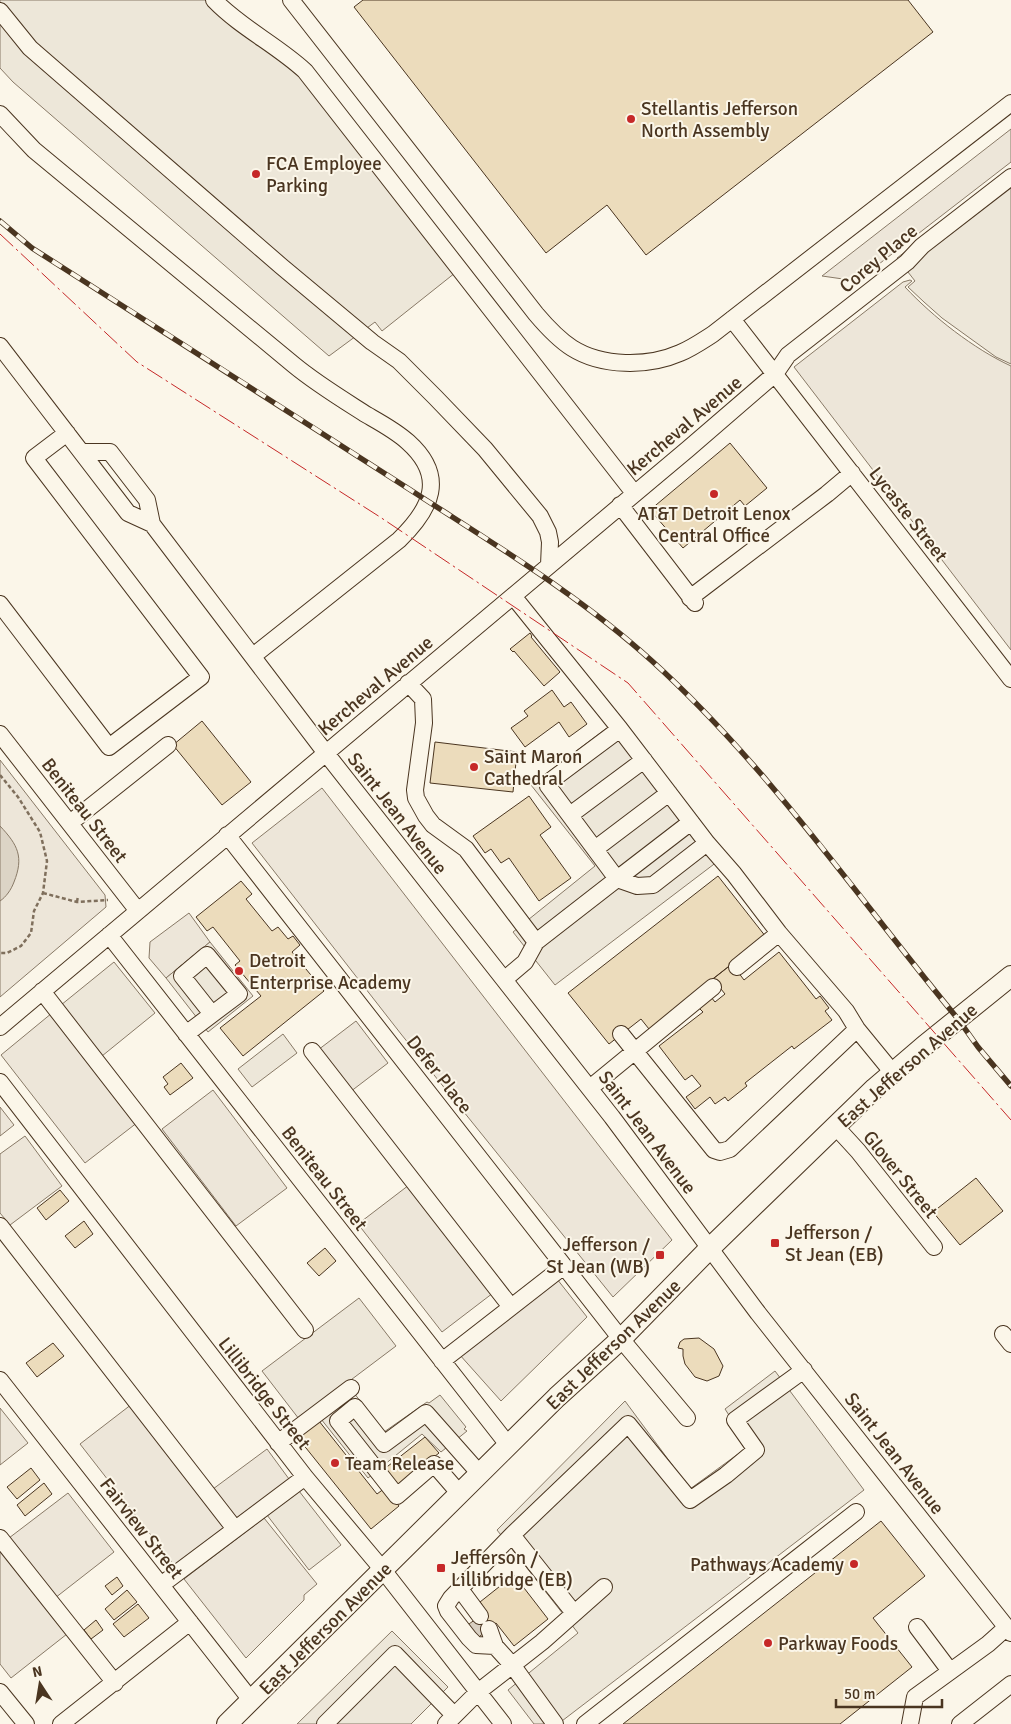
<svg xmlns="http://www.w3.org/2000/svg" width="1011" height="1724" font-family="Signika,sans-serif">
  <rect width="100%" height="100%" fill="#fbf6e9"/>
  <path fill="#ede6d9" stroke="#887966" d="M1011 129V162L857 281 822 276Z
    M910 280 912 281 905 287C933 317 974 349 1011 366V650L794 367 903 282Z
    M0 760 105 895 106 907 0 997Z
    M322 788 672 1240 613 1297 401 1034 252 843Z
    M189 913 210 942 166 978 149 958 150 942Z
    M52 1013 138 1122 85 1163 1 1055Z
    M356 1021 388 1063 350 1092 318 1050Z
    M213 1090 287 1188 236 1226 162 1129Z
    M0 1107 14 1125 0 1136Z
    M25 1136 62 1186 10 1225 0 1213V1154Z
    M409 1185 493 1293 442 1332 358 1224Z
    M557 1279 587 1317 501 1401 459 1354Z
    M132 1404 227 1526 175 1566 80 1444Z
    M0 1408 28 1443 0 1465Z
    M267 1449 289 1479 236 1519 213 1489Z
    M68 1493 114 1552 55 1598 9 1538Z
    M264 1518 317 1584 304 1595V1600L246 1658 184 1579Z
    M0 1548 67 1634 11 1678 0 1664Z"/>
  <path fill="#ede7d9" stroke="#887966" d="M0 0H222L275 41 465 265 382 331 375 322 329 356 13 82 0 68Z
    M1011 170V364L996 357 942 318 924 302 908 287 915 281 897 258Z
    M620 718 726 855 555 985 513 932 595 866 531 785Z
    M210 942 253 996 208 1032 166 978Z
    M114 962 155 1013 102 1056 61 1005Z
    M283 1034 297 1053 252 1087 238 1069Z
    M359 1298 396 1346 299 1419 262 1371Z
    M775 1371 864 1490 558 1724H534L508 1690 578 1633 497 1530 625 1401 690 1489 749 1446 725 1409Z
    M354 1393 384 1432 427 1402 429 1403 440 1395 466 1427 464 1429 467 1431 441 1452 422 1434 368 1478 321 1419Z
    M299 1491 341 1545 309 1570 267 1515Z
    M392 1631 448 1687 411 1724H297Z"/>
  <path fill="#dcd4c6" stroke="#887966" d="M0 826C18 845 24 857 14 882 11 890 6 897 0 901Z"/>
  <path fill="#ecdcbc" stroke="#4a3520" d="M363 0H908L933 32 646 255 607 205 546 253 354 7Z
    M730 443 767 488 745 506 740 500 683 548 650 510Z
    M530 633 532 636 531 637 560 672 544 686 514 651 513 652 510 649Z
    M552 690 564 707 571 702 587 724 569 737 559 722 525 747 511 728 528 716 524 711Z
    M202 721 251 782 222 805 173 745Z
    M435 742 517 752 513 792 430 783Z
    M529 796 551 827 540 835 571 878 539 901 509 858 501 863 491 849 485 853 473 836Z
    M718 876 766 937 649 1029 641 1019 609 1044 568 993Z
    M241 881 252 894 246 899 272 931 278 927 288 939 293 936 300 945 292 952 324 991 243 1056 220 1028 261 996 235 965 240 961 213 927 207 931 196 917Z
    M779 952 816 999 820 996 829 1008 825 1011 832 1020 794 1049 792 1046 745 1083 747 1086 728 1101 725 1097 715 1104 710 1097 695 1109 686 1097 701 1086 692 1075 685 1080 659 1046 703 1012 698 1007 711 997 715 1002 725 994 713 979 732 964 744 980Z
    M181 1063 193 1078 170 1095 164 1087 168 1084 163 1077Z
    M976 1178 1003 1211 960 1245 933 1212Z
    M60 1190 69 1201 46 1220 37 1208Z
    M84 1221 93 1234 75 1248 65 1236Z
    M325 1248 336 1261 319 1276 307 1263Z
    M699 1338 714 1349 723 1366 719 1376 707 1381 695 1377 685 1364 683 1356V1349L678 1348 680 1342 684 1339Z
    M53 1343 64 1356 37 1377 26 1363Z
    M319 1421 377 1494 385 1488 399 1506 371 1529 298 1438Z
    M425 1437 439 1453 396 1487 383 1470Z
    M31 1468 40 1480 17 1499 7 1487Z
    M44 1483 52 1494 25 1516 17 1505Z
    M881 1521 925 1576 873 1618 912 1667 840 1724H623Z
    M514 1575 548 1619 514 1646 496 1623 474 1641 464 1628 486 1611 480 1602Z
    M117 1577 123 1586 112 1595 105 1586Z
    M127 1590 137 1602 114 1620 105 1609Z
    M138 1604 149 1618 124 1637 113 1624Z
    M96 1620 103 1630 91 1639 84 1630Z"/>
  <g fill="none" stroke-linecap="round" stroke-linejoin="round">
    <path stroke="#d8cfc1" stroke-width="16" stroke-dasharray="16 8" stroke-linecap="butt" d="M470 1624 479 1636"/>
    <g stroke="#4a3520" stroke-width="18">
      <path id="minor" d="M214 0C241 28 277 45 305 71L634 493
        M291 0 536 314C547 327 558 339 572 348 602 367 648 367 680 353 692 348 702 341 713 334L1011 103
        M0 11 30 48 281 266 372 342 399 361 435 397 485 449 540 516 548 532 550 542 549 565
        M0 114 34 150 294 365C317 384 342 399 367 415 381 423 396 431 408 442 447 477 431 509 399 540L253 656
        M732 319 1011 679
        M0 346 128 513 152 524
        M83 452H110L147 500 152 524 325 752 612 1117 758 1313 1011 1633
        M620 505 695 603
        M690 598 827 494 852 473
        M0 604 109 747 201 677 34 458 67 433
        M408 683 423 699 424 723 415 790 416 798 426 816 433 825 466 849 536 942
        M620 729 549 782 548 786 617 879 691 822
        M0 734 138 911
        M570 815 644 760
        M70 823 168 745
        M227 835 621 1339 687 1418
        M707 843 734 874 779 933 846 1011 857 1029 893 1073
        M595 849 669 793
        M109 935 509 1446
        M737 967 779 933
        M505 979 525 962 536 942 617 879 637 886 653 885 707 843 620 729 513 596
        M42 991 305 1330
        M0 1027 688 449 775 374 788 355 907 262 922 246 1011 177
        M186 1034 239 994 207 955 182 976 212 1014
        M621 1034 714 1150 720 1152 730 1149 857 1029
        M312 1051 511 1307
        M0 1082 305 1477 383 1570 503 1724
        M590 1088 713 987
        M836 1127 858 1151 934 1247
        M0 1226 235 1529
        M1003 1334 1011 1344
        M442 1361 564 1266
        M0 1380 251 1700
        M278 1443 351 1388
        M460 1494 434 1464 397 1496 338 1421 355 1407 384 1444 426 1413 480 1474
        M512 1535 574 1613
        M0 1538 115 1683
        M161 1585 305 1477
        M460 1589 480 1616
        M917 1627 950 1671
        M489 1629 495 1646
        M0 1692 26 1724
        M61 1724 190 1622
        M325 1724 395 1654 454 1715
        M446 1724 478 1692 542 1642 604 1587
        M555 1724 513 1666 495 1646 476 1645 469 1638 448 1611 446 1606 451 1598 512 1535 628 1424 690 1500 726 1475 756 1450 735 1420 804 1370
        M585 1724 856 1512
        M910 1724 915 1697 988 1644 1007 1627
        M960 1724 1011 1684"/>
    </g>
    <g stroke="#4a3520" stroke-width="22">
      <path id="major" d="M227 1724 557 1397 621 1339 710 1248 875 1088 924 1046 1011 976"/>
    </g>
    <path stroke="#7f6f5c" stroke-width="2.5" stroke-dasharray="4 2.5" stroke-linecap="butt" d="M0 775 18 797 40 832 47 861 43 893 34 911 31 933 21 946 7 953H0
      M43 893 77 902 108 900
      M77 902 78 896"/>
    <use href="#minor" stroke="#fbf6e9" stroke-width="16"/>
    <use href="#major" stroke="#fbf6e9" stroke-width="20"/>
    <g stroke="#4a3520" stroke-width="5.5">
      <path id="rail" d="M0 221 32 248 57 264C175 339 292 414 409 489 492 543 578 594 652 661 769 767 858 898 958 1019L978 1047 1011 1086"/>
    </g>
    <use href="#rail" stroke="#fbf6e9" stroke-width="4" stroke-dasharray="11" stroke-linecap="butt"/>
    <path stroke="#c62828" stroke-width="1" stroke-dasharray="18 4 2.5 4" stroke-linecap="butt" d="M0 234 137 362 380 517 628 683 1011 1120"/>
  </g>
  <g fill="#c62828" stroke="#fbf6e9" stroke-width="2">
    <circle cx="631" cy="119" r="5"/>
    <circle cx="256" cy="174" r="5"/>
    <circle cx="714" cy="494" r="5"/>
    <circle cx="474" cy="767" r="5"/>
    <circle cx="239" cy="971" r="5"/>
    <rect x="770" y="1238" width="10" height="10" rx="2.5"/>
    <rect x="655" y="1250" width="10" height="10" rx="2.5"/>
    <circle cx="335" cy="1463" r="5"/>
    <circle cx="854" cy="1564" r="5"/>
    <rect x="436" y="1563" width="10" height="10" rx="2.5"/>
    <circle cx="768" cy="1643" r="5"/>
  </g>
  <g text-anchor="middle" stroke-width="4" stroke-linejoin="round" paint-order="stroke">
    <g font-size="19" fill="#4a3520" stroke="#fbf6e9" text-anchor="start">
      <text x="641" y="115">Stellantis Jefferson<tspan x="641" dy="22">North Assembly</tspan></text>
      <text x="266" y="170">FCA Employee<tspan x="266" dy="22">Parking</tspan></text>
      <text x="714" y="520" text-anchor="middle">AT&amp;T Detroit Lenox<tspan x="714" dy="22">Central Office</tspan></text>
      <text x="484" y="763">Saint Maron<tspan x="484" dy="22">Cathedral</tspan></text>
      <text x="249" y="967">Detroit<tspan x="249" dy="22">Enterprise Academy</tspan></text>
      <text x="785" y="1239">Jefferson /<tspan x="785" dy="22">St Jean (EB)</tspan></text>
      <text x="650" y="1251" text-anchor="end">Jefferson /<tspan x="650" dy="22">St Jean (WB)</tspan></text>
      <text x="345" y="1470">Team Release</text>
      <text x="451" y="1564">Jefferson /<tspan x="451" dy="22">Lillibridge (EB)</tspan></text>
      <text x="844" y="1571" text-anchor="end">Pathways Academy</text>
      <text x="778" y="1650">Parkway Foods</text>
    </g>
    <g font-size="19" fill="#4a3520" stroke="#fbf6e9">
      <text transform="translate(878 258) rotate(-40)" y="7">Corey Place</text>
      <text transform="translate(684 425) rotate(-40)" y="7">Kercheval Avenue</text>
      <text transform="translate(909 514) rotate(52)" y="7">Lycaste Street</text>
      <text transform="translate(375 685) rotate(-40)" y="7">Kercheval Avenue</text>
      <text transform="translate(85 810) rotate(52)" y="7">Beniteau Street</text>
      <text transform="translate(398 813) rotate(52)" y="7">Saint Jean Avenue</text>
      <text transform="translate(907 1065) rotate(-41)" y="7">East Jefferson Avenue</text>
      <text transform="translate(440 1074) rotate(52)" y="7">Defer Place</text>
      <text transform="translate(648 1132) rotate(53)" y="7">Saint Jean Avenue</text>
      <text transform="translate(901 1174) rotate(51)" y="7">Glover Street</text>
      <text transform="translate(325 1178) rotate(52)" y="7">Beniteau Street</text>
      <text transform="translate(613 1344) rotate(-44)" y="7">East Jefferson Avenue</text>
      <text transform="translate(265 1393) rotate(52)" y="7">Lillibridge Street</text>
      <text transform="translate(895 1453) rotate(52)" y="7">Saint Jean Avenue</text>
      <text transform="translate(142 1528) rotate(52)" y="7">Fairview Street</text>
      <text transform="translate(325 1628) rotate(-45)" y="7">East Jefferson Avenue</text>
    </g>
  </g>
  <g transform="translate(40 1684) rotate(348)" stroke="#fbf6e9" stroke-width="4" paint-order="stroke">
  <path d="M0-4L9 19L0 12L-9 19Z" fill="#4a3520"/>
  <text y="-8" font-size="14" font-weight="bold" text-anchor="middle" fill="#4a3520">N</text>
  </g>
  <path d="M836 1699v8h106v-8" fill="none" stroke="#4a3520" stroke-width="2.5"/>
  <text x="844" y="1699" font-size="15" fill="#4a3520" stroke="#fbf6e9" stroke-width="4" paint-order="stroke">50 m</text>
</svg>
